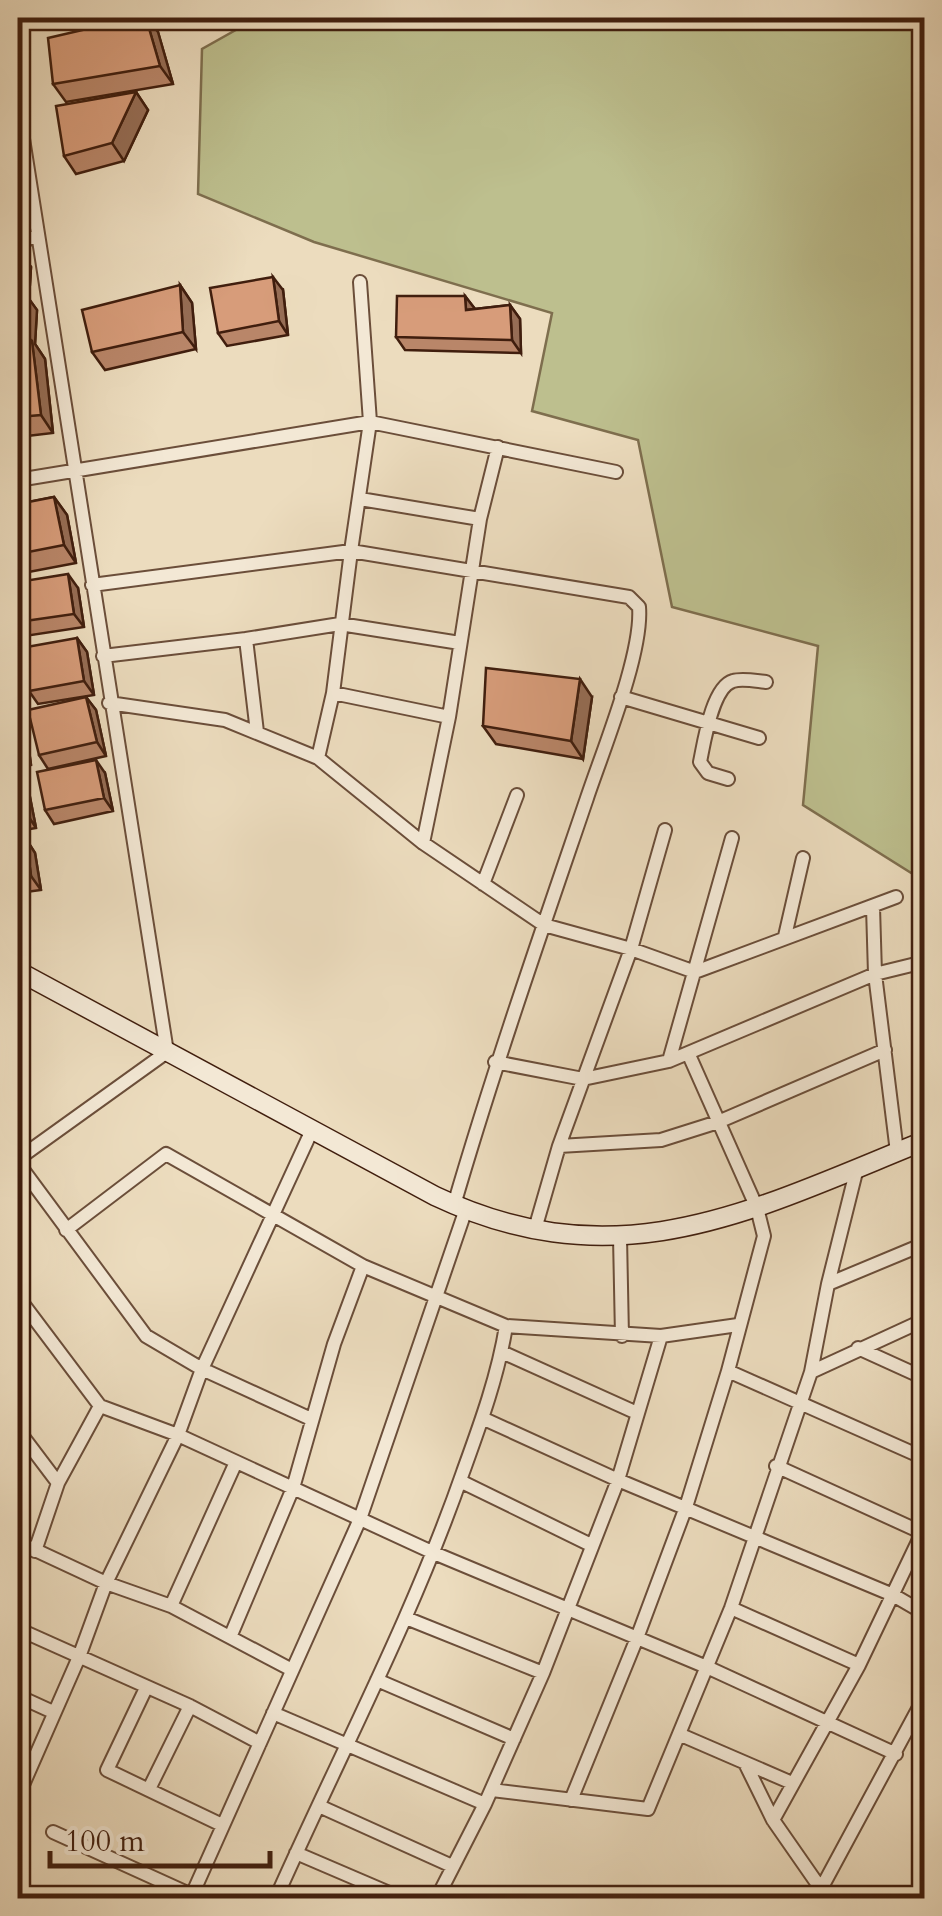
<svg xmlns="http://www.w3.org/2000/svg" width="942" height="1916" font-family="Cardo,serif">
  <rect width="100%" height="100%" fill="#ecdcbe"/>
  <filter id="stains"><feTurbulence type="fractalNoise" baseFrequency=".002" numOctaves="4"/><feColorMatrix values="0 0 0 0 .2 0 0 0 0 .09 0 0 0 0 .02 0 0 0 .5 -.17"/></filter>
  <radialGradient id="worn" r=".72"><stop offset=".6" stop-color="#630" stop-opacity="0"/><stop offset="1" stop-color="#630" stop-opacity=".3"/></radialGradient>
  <path fill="#bdbf8e" stroke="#7e6e4e" stroke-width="2.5" d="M257 18H924V881L803 805 818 646 672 607 638 440 532 411 552 313 314 242 198 194 202 49Z"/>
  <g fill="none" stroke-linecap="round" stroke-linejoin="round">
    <g stroke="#6b4e3a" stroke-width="16">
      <path id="street" d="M18 107 167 1052 18 1159
        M18 240 37 237
        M18 480 370 422 616 472
        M360 499 480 519
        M92 585 351 551 370 422 360 282
        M103 656 246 639
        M333 693 449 717
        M621 697 759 738
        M109 703 225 720 318 758 423 843 544 925 631 949 695 972 896 897
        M257 732 246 639 340 624 460 643
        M318 758 333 693 351 551 629 597 639 607C643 653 603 750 587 798 541 933 494 1068 454 1205
        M728 779 708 773 700 762C704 743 712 687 733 681 742 678 756 681 766 682
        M423 843 449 717 480 519 498 447
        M483 884 517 795
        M873 907 875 974 897 1152
        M785 936 803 858
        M669 1061 732 838
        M495 1062 583 1079 669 1061 875 974 924 962
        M559 1146 661 1140 718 1122 885 1050
        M18 1163 146 1336 202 1369 311 1419
        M535 1229 559 1146 631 949 665 830
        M66 1230 166 1154 363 1266
        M620 1237 622 1336
        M828 1284 924 1244
        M18 1297 100 1406 178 1435 434 1553 709 1668 896 1754
        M858 1348 924 1378
        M502 1352 637 1413
        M728 1371 924 1458
        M811 1372 924 1320
        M482 1418 618 1480 893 1595 924 1613
        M18 1430 58 1483
        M776 1466 923 1533
        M460 1481 591 1545
        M18 1542 106 1583 171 1606 292 1670
        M35 1551 58 1483 100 1406
        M171 1606 236 1462
        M731 1608 859 1665
        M406 1618 543 1673
        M18 1629 190 1706 260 1743
        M231 1635 293 1488 334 1344 363 1266 506 1326 661 1336 738 1325
        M377 1680 514 1739
        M146 1688 107 1770 222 1825
        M18 1696 53 1712
        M273 1713 485 1804
        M681 1735 792 1783
        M745 1763 773 1820 821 1889 924 1698
        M22 1787 79 1657 106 1583 178 1435 202 1369 312 1130
        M149 1789 190 1706
        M492 1790 648 1809 731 1608 811 1372 828 1284 857 1168
        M571 1800 637 1638 686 1507 728 1371 764 1236 757 1208 689 1055
        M319 1806 452 1866
        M773 1820 859 1665 924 1529
        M53 1832 196 1897
        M296 1853 401 1898
        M192 1895 360 1519 466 1209
        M276 1898C339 1756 412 1619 463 1472 480 1425 498 1376 506 1326
        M437 1898 485 1804 543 1673 618 1480 661 1336"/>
    </g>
    <g stroke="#401e0e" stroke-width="21">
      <path id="secondary" d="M18 971 435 1196C619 1283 753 1210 924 1141"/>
    </g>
    <use href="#street" stroke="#f3e8d5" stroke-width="12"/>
    <use href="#secondary" stroke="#f3e8d5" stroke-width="18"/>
  </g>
  <path fill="#b98669" stroke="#401e0e" stroke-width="2.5" d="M158 32 173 84 66 102 53 84Z
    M136 92 148 110 124 161 76 174 64 156Z
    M18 250 31 267 29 299 37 310 35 344 45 359 53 433 18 437Z
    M180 285 192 303 196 349 105 370 92 352Z
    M283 290 288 335 227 346 218 333Z
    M465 296 475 309 510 305 520 319 521 353 405 350 396 337Z
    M54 497 67 515 76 563 18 574V504Z
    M18 582 78 588 84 627 25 636 18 625Z
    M77 638 87 652 94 695 38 704 29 691Z
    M86 697 96 710 106 756 48 769 39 755Z
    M592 697 583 759 496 744 483 726Z
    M18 716 26 729 31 765 18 767Z
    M105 773 113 811 54 824 45 810Z
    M18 774 28 787 36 828 18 831Z
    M26 839 35 853 41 890 18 893V840Z"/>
  <path fill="#966d55" stroke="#401e0e" stroke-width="2.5" d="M146 18 158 32 173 84 160 66Z
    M136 92 148 110 124 161 112 143Z
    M18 250 31 267 29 299 37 310 35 344 45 359 53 433 41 415 32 342 22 327 18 294Z
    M273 277 283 290 288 335 279 321Z
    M180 285 192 303 196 349 183 332Z
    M465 296 475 309 466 310Z
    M510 305 520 319 521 353 512 340Z
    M54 497 67 515 76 563 64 545Z
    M68 574 78 588 84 627 74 614Z
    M77 638 87 652 94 695 84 681Z
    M580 679 592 697 583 759 571 741Z
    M86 697 96 710 106 756 97 742Z
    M18 716 26 729 31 765 22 752Z
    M96 760 105 773 113 811 104 798Z
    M18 774 28 787 36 828 27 814Z
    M26 839 35 853 41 890 31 876Z"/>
  <path fill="#d79c7a" stroke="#401e0e" stroke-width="2.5" d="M134 18H146L160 66 53 84 48 38Z
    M136 92 112 143 64 156 56 106Z
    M273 277 279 321 218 333 210 288Z
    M180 285 183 332 92 352 82 310Z
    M18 292H24L22 327H18Z
    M397 296H465L466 310 510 305 512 340 396 337Z
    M32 341 41 415 18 417V343Z
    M54 497 64 545 18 554V504Z
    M68 574 74 614 18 622V582Z
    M77 638 84 681 29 691 21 648Z
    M486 668 580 679 571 741 483 726Z
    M86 697 97 742 39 755 28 710Z
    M18 721 22 752H18Z
    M96 760 104 798 45 810 37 772Z
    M18 774 27 814 18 816Z
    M26 839 31 876 18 878V840Z"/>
  <rect width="942" height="1916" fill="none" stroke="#ecdcbe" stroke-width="60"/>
  <rect x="20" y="20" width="902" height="1876" fill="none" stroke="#401e0e" stroke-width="5"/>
  <rect x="30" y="30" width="882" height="1856" fill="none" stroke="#401e0e" stroke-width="2.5"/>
  <path d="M50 1851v15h220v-15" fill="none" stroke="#401e0e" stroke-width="5"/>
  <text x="65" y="1851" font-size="30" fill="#401e0e" stroke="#f3e8d5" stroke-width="8" paint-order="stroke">100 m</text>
  <rect width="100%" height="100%" filter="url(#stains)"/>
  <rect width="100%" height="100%" fill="url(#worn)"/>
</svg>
